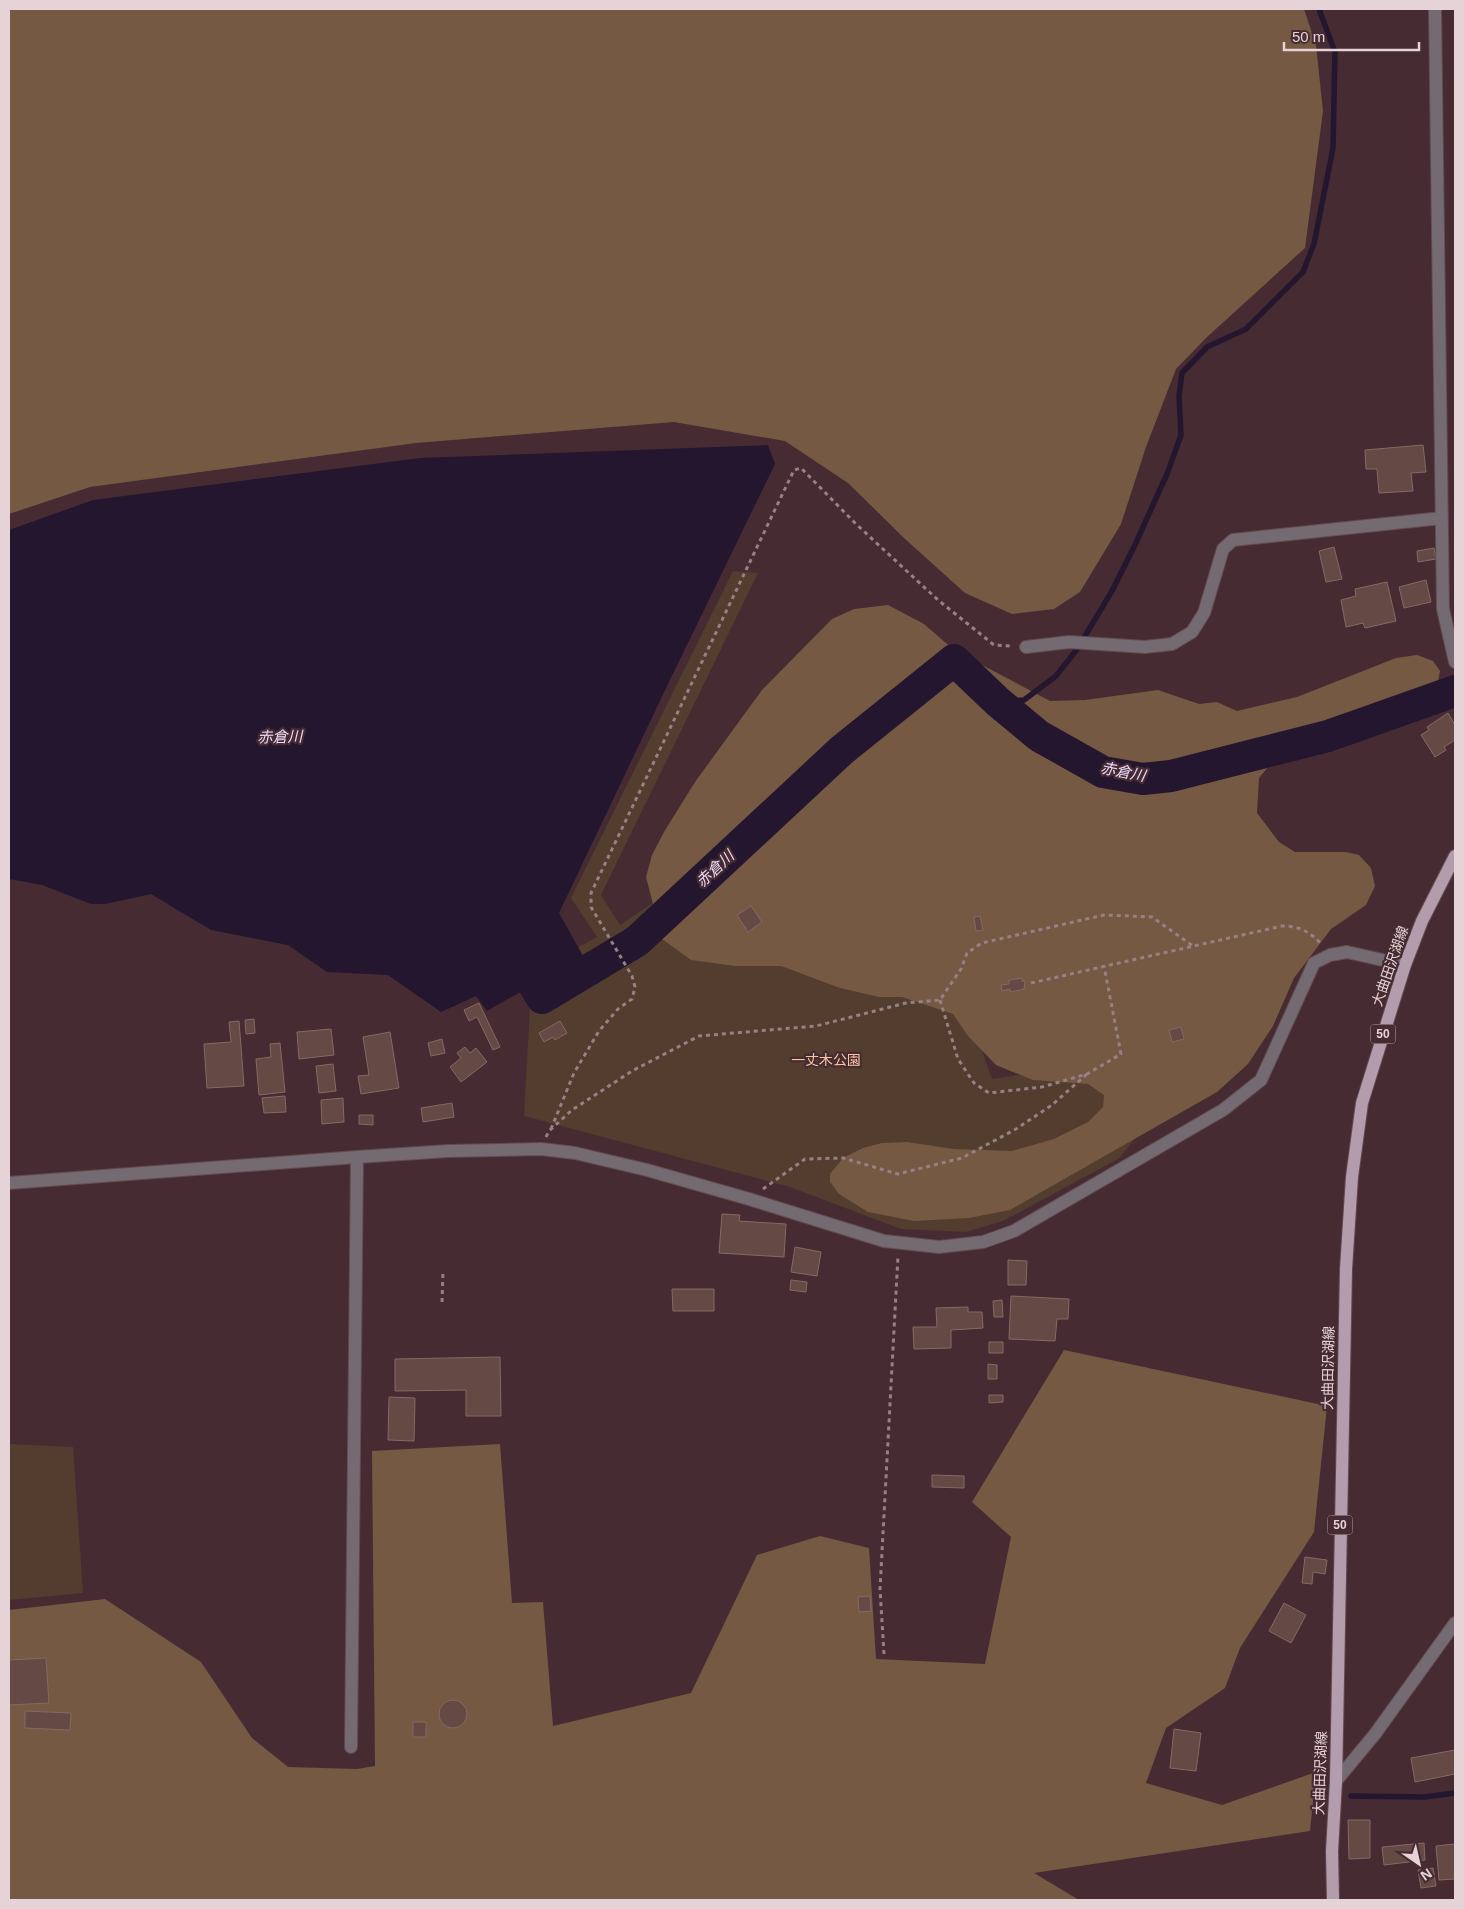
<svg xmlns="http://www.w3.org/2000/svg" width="1464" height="1909" font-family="Helvetica,'Noto Sans JP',sans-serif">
  <rect width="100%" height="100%" fill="#462c32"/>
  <path fill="#523d2e" d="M733 571 758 573 601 895 620 925 838 779 880 929 977 1037 992 1079 1066 1068 1147 1122 1120 1158 1003 1221 966 1232 901 1229 790 1187 524 1116 532 972 597 937 571 898Z
    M9 1444 73 1447 83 1593 9 1600Z"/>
  <path fill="#755943" d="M9 9H1304L1316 45 1323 111 1305 248 1206 338 1176 369 1146 447 1121 524 1080 592 1054 609 1012 614 965 593 904 538 848 483 785 441 674 422 416 443 90 487 9 514Z
    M888 605 924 624 954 650 1050 701 1085 700 1158 690 1199 704 1217 702 1237 711 1297 697 1396 658 1417 655 1433 661 1440 671 1438 681 1423 692 1398 701 1365 707 1326 720 1291 739 1259 778 1257 813 1279 842 1295 852H1346L1359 855 1371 868 1375 886 1366 905 1331 929 1294 978 1273 1026 1248 1064 1217 1092 1010 1210 969 1218 914 1221 868 1212 839 1194 830 1182V1174L843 1158 863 1148 882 1143 907 1142 954 1149 1012 1151 1054 1139 1088 1122 1103 1107 1104 1095 1088 1084 1033 1080 996 1065 968 1036 953 1014 902 997H879L840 988 781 966H735L691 960 662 939 646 877 652 855 664 832 695 782 762 690 832 619 854 609Z
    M1064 1350 1327 1406 1314 1532 1240 1648 1225 1688 1166 1728 1146 1783 1222 1805 1316 1772 1310 1831 1034 1873 1079 1900H9V1610L105 1599 201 1662 252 1738 288 1767 357 1769 375 1766 372 1451 500 1444 512 1603 543 1602 553 1726 691 1693 757 1555 820 1536 869 1548 876 1659 985 1664 1011 1537 972 1502Z"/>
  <path fill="#23162e" d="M768 445 775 464 668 684 559 913 583 956 487 1011 476 996 441 1012 388 975 327 972 288 945 211 930 151 894 105 904H91L42 885 9 879V530L93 500 420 458Z"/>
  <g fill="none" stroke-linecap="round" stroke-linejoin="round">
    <path stroke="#23162e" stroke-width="5.5" d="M1085 636 1112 591 1134 547 1167 474 1181 435 1179 396 1182 373 1207 347 1246 329 1303 272 1314 244 1333 148 1335 52 1319 9
      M998 702 1024 700 1056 676 1078 648
      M1351 1796 1424 1797 1455 1793"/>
    <path stroke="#23162e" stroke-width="32" d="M511 947 542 998 637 941 842 750 954 660 998 702 1039 736 1103 772 1143 779 1171 776 1328 736 1455 691"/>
  </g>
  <path fill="#654944" stroke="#876963" d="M1423 445 1426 472 1411 473 1413 491 1379 493 1377 469H1366L1365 450Z
    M1334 547 1342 579 1326 582 1319 551Z
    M1434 548 1436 559 1418 562 1417 551Z
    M1426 580 1431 602 1404 608 1399 587Z
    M1387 582 1396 621 1365 628 1363 623 1346 627 1341 600 1356 596 1355 589Z
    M1448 713 1455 725V740L1444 747 1446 750 1435 757 1421 735 1429 730 1427 727Z
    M751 906 762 922 748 932 737 915Z
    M980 916 983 930 976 931 974 917Z
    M1022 978V981H1025L1024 989 1011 992 1010 989 1002 991 1001 985 1009 984V980Z
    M479 1003 500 1047 493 1050 477 1017 469 1021 464 1010Z
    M254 1019 255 1033 246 1034 245 1020Z
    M239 1021 244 1086 207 1088 204 1044 231 1042 229 1022Z
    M560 1021 567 1033 555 1040 553 1037 544 1042 539 1033Z
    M1181 1027 1184 1039 1172 1042 1169 1030Z
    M331 1029 334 1055 299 1059 297 1032Z
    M390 1032 399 1088 361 1094 358 1076 369 1075 363 1037Z
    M442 1039 445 1053 431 1056 428 1043Z
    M280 1043 285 1092 259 1095 256 1059 271 1057 270 1044Z
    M465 1047 470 1053 476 1048 487 1062 461 1082 450 1067 461 1058 457 1053Z
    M333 1064 336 1091 319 1093 316 1066Z
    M285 1096 286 1112 264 1113 262 1098Z
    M343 1098 344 1122 322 1124 321 1100Z
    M452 1103 454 1117 423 1122 421 1108Z
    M359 1115H373V1125L359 1124Z
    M722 1214 740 1215 739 1221 786 1224 784 1257 719 1253Z
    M795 1247 821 1252 817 1276 791 1272Z
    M1008 1260 1027 1261 1026 1285H1008Z
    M791 1280 807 1282 806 1292 790 1290Z
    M672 1289H714V1311H673Z
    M1011 1296 1069 1299 1068 1319H1057L1055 1341 1009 1339Z
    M1002 1300 1003 1317H994L993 1301Z
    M968 1307V1312H982L983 1328 951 1330V1348L914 1349 913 1327H937L936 1308Z
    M989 1342H1003V1353H989Z
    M500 1357 501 1416H466V1390L395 1391V1359Z
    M988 1364 997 1365V1379H988Z
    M989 1395H1003V1402L989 1403Z
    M389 1397 415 1398 414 1441 388 1440Z
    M932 1475 964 1476V1488L932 1487Z
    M1305 1557 1327 1560 1325 1574 1313 1572 1312 1584 1302 1583Z
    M870 1596 871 1611 859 1612 858 1597Z
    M1284 1603 1306 1615 1291 1643 1269 1631Z
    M46 1658 49 1703 9 1705V1660Z
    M439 1714a14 14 0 1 1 28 0a14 14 0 1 1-28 0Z
    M25 1711 71 1713 70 1730 25 1728Z
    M413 1722H426V1737H413Z
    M1174 1729 1201 1733 1196 1771 1170 1768Z
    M1455 1750V1774L1415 1782 1411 1758Z
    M1348 1820H1370V1858L1349 1859Z
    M1424 1843 1425 1860 1384 1865 1382 1847Z
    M1455 1844V1879L1439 1880 1436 1846Z
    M1433 1868 1436 1886 1421 1888 1418 1870Z"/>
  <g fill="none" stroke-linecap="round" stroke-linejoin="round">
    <g stroke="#634a50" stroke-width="14">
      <path id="minor" d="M1435 9 1443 609 1455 662
        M1026 647 1069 642 1145 647 1172 644 1192 632 1204 613 1223 549 1233 540 1442 518
        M9 1183 357 1157 448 1151 541 1149 575 1153 647 1170 749 1199 884 1241 939 1247 983 1242 1014 1231 1223 1110 1261 1080 1314 963 1330 955 1347 952 1405 965
        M351 1747 357 1157
        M1336 1781 1375 1734 1455 1623"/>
    </g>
    <g stroke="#634a50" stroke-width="14">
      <path id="major" d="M1333 1900 1332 1851 1336 1781 1346 1269 1352 1177 1362 1103 1405 965 1422 921 1455 856"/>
    </g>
    <path stroke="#978186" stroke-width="3" stroke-dasharray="4 4" stroke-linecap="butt" d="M1031 983 1282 926C1299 926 1311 932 1322 945
      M940 1000 958 1059 974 1083 989 1093 1042 1087 1087 1074 1121 1054 1104 966
      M551 1129 574 1073 599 1031 618 1009 632 999 635 987 632 976 591 907V893L794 470 801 468 856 524 938 600 994 645 1011 646
      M546 1137 549 1131 572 1110 632 1071 699 1036 816 1026 906 1003 940 1000 961 969 967 953 982 943 1104 915 1152 917 1193 946
      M763 1189 805 1159 843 1158 898 1174 962 1158 1016 1129 1052 1105 1087 1074
      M442 1302 443 1271
      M884 1654 880 1589 898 1256"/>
    <use href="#minor" stroke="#746a71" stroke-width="12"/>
    <use href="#major" stroke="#b39dad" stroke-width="12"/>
  </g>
  <g text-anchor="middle" stroke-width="4.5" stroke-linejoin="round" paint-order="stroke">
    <g fill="#462c32" stroke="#b5a1a6" stroke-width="1">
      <rect x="1370.5" y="1024.5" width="25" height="19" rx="4"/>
      <rect x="1327.5" y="1515.5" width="25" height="19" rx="4"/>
    </g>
    <g font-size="12" font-weight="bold" fill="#e5d3d7">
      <text x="1383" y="1038">50</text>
      <text x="1340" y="1529">50</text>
    </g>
    <g font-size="14" fill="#e5d3d7" stroke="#462c32">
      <text transform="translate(1390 966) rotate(-71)" y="5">大曲田沢湖線</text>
      <text transform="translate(1328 1368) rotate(-89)" y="5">大曲田沢湖線</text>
      <text transform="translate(1320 1773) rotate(-88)" y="5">大曲田沢湖線</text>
    </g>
    <g font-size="14" fill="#fac69e" stroke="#462c32">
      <text x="826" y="1065">一丈木公園</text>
    </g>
    <g font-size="15" font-style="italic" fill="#eddcfd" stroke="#462c32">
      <text transform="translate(280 737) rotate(-1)" y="5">赤倉川</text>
      <text transform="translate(1123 772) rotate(11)" y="5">赤倉川</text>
      <text transform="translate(715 869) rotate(-43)" y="5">赤倉川</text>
    </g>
  </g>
  <rect width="1464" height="1909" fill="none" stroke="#e5d3d7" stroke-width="20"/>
  <g transform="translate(1419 1864) rotate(146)" stroke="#462c32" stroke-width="4" paint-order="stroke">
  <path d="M0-4L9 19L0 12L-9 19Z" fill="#e5d3d7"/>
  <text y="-8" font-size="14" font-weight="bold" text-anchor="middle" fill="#e5d3d7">N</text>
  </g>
  <path d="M1284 42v8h135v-8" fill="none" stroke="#e5d3d7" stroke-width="2.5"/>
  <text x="1292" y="42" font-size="15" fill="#e5d3d7" stroke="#462c32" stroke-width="4" paint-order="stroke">50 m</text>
</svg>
